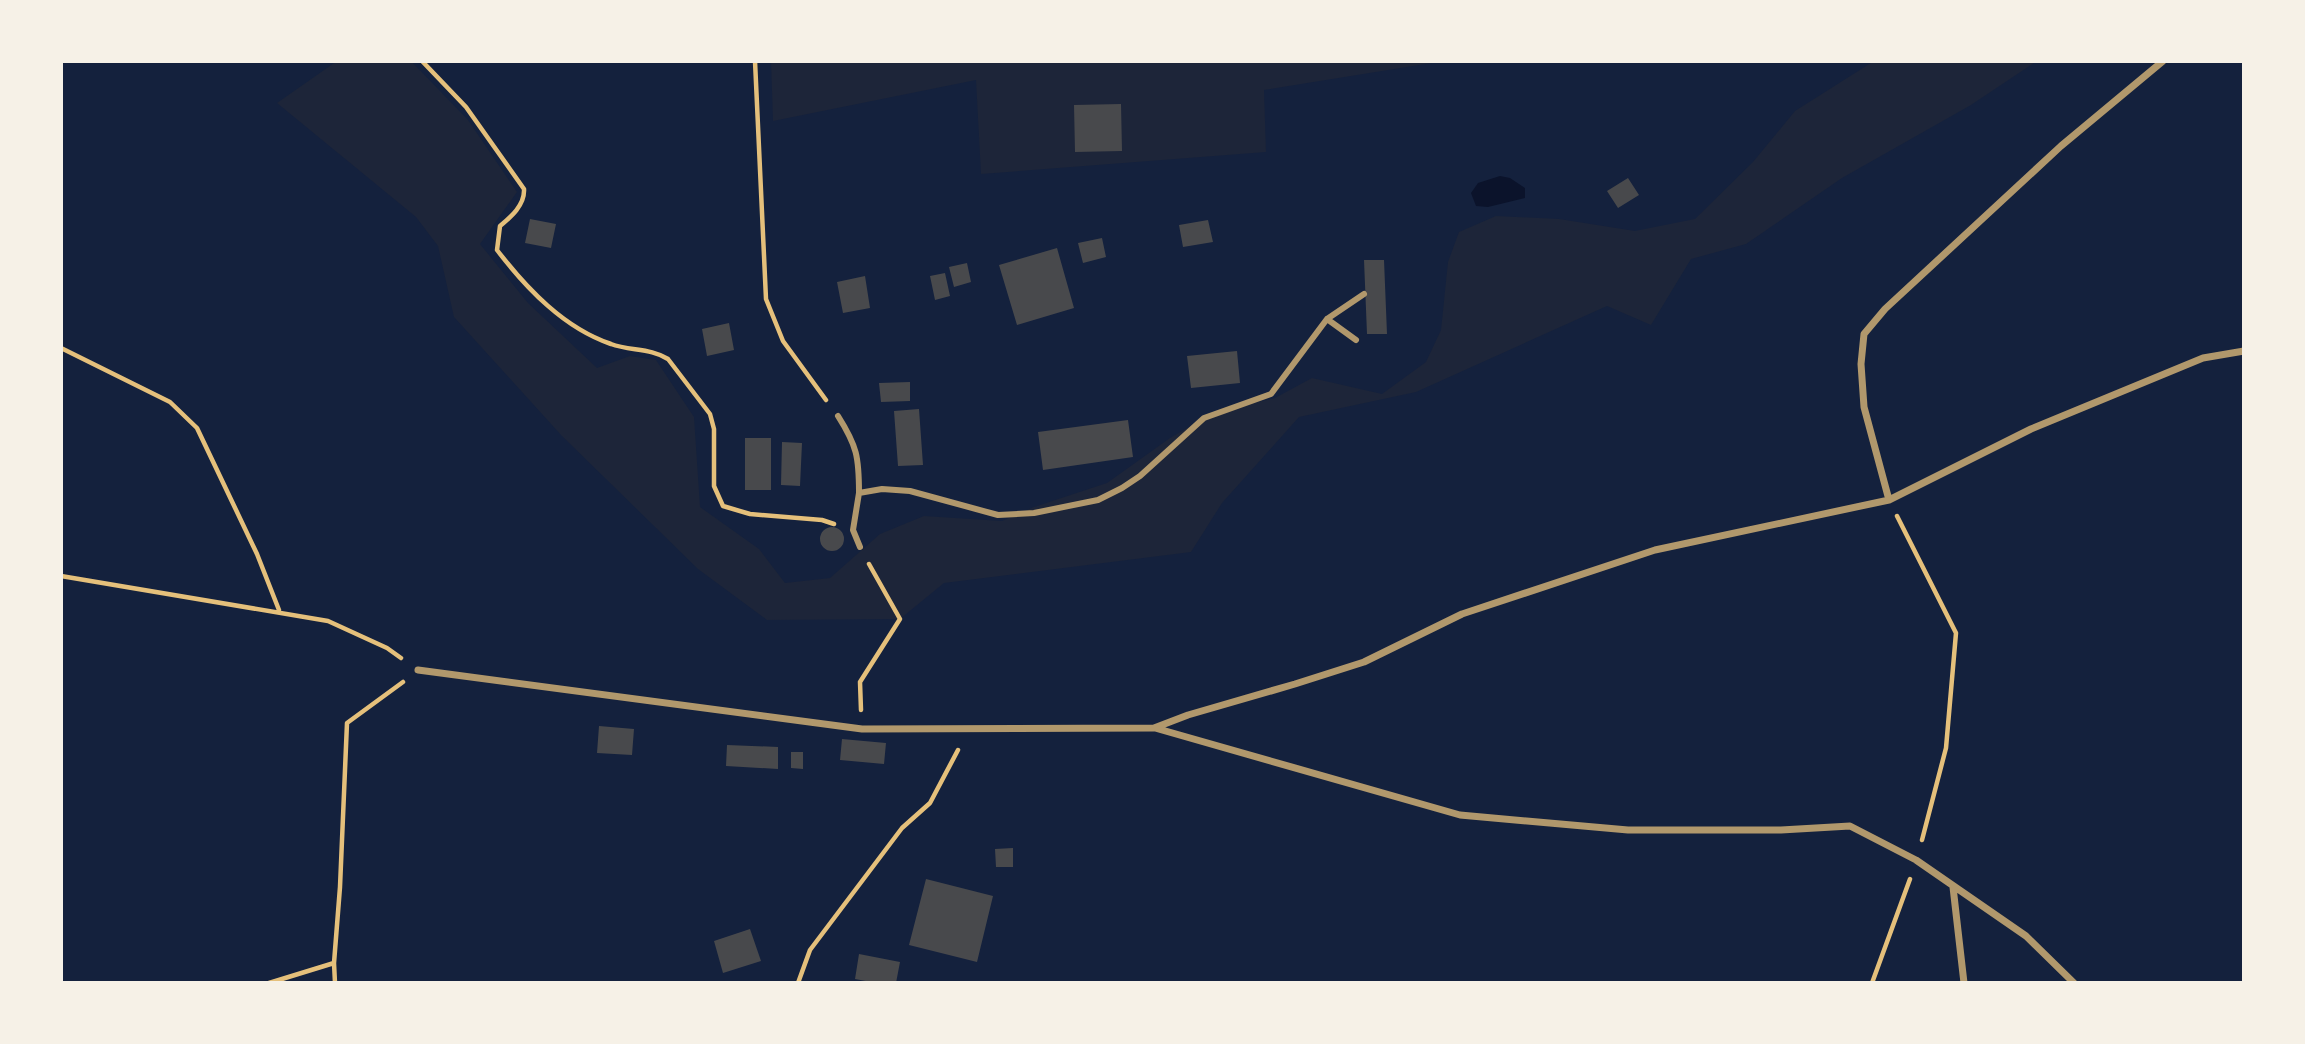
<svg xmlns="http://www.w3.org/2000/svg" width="2305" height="1044" font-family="Figtree,sans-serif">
  <rect width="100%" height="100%" fill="#14213d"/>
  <path fill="#1d2539" d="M337 61H411L468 120 517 192 480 244 528 303 597 368 630 356 656 360 694 417 700 507 759 549 785 583 830 578 880 534 924 516 1002 521 1034 507 1107 483 1170 438 1215 412 1275 398 1312 378 1382 394 1426 362 1441 330 1448 262 1459 232 1496 216 1559 219 1635 231 1695 219 1753 162 1795 111 1874 61H2037L1971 105 1842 178 1746 244 1691 259 1651 325 1607 306 1416 392 1299 417 1222 503 1191 552 944 583 900 619 767 620 698 569 561 435 454 317 438 246 416 217 277 103Z
    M771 61H1444L1264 90 1266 152 981 174 976 80 773 121Z"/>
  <path fill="#0b132b" d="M1500 176 1510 178 1525 188V198L1488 207 1476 206 1471 193 1478 183Z"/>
  <path fill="#48494c" d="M1121 104 1122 151 1075 152 1074 105Z
    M1628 178 1639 195 1618 208 1607 191Z
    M530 219 556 224 551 248 525 243Z
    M1208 220 1213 242 1183 247 1179 225Z
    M1102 238 1106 257 1083 263 1078 243Z
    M1057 248 1074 308 1017 325 999 265Z
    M1364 260H1384L1387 334H1367Z
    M967 263 971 282 954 287 949 267Z
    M945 273 950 296 935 300 930 276Z
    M865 276 870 308 843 313 837 282Z
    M729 323 734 350 707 356 702 329Z
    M1237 351 1240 383 1191 388 1187 356Z
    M910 382V401L881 402 879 383Z
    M919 409 923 465 898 466 894 411Z
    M1128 420 1133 457 1043 470 1038 432Z
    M745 438H771V490H745Z
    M782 442 802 443 800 486 781 485Z
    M820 539a12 12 0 1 1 24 0a12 12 0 1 1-24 0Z
    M599 726 634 729 632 755 597 753Z
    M842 739 886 743 884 764 840 760Z
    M727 745 778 747V769L726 766Z
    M791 752H803V769L791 768Z
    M1013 848V867H996L995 849Z
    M926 879 993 896 977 962 909 945Z
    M750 929 761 961 723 973 714 941Z
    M859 954 900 962 896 983H876L855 979Z"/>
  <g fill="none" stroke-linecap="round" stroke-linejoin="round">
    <path stroke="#e5c07b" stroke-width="4.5" d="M422 61 466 107 524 189C525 205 511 217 500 226L497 250C527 289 564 328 611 344 630 351 651 348 668 359L710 414 714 429V486L723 506 750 514 822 520 834 524
      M755 61 766 299 783 341 826 400
      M61 348 170 402 197 428 257 554 279 610
      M1897 516 1956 633 1946 748 1922 840
      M61 576 328 621 387 648 401 658
      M861 710 860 682 900 619 869 564
      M334 963 335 983
      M269 983 334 963 340 887 347 723 403 682
      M798 983 810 950 902 828 930 803 958 750
      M1872 983 1910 879"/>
    <path stroke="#b1986c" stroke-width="6" d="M1327 319 1356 340
      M838 416C857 446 859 457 859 493
      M860 547 853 530 859 493 882 489 910 491 998 515 1034 513 1098 500 1122 488 1140 476 1204 418 1271 394 1327 319 1364 294"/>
    <path stroke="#b1986c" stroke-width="7" d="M1889 500 1864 407 1861 364 1864 334 1885 309 2061 146 2163 61
      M418 670 862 729 1154 728 1188 715 1295 684 1364 662 1462 614 1655 550 1889 500 2031 429 2203 358 2244 351
      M1155 728 1460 815 1628 830H1781L1850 826 1916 860 2026 936 2074 983
      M1953 887 1964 983"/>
  </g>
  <rect width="2305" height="1044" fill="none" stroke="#f6f1e7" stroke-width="126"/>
</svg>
